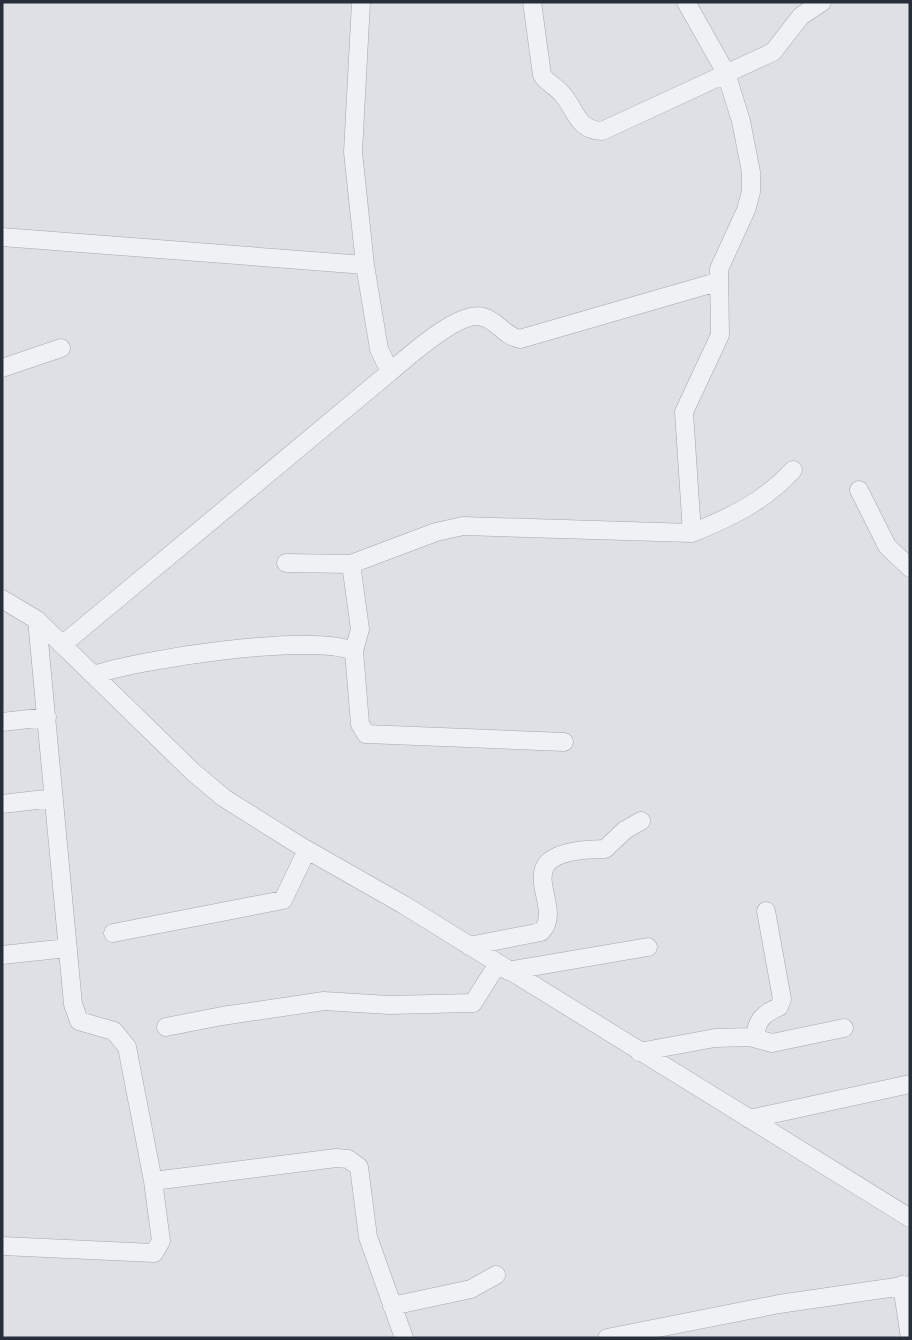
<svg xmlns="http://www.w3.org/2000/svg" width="912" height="1340" font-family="'Alegreya Sans',sans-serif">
  <rect width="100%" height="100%" fill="#dde0e5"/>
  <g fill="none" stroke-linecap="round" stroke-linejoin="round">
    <g stroke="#a3a7ae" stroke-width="19">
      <path id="minor" d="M361 2 353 152 365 265
        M532 2 542 75C547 83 557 87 563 95 576 110 577 130 602 131L773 52 801 16 822 2
        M2 237 365 265 379 349 390 372C408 357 460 309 483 317 498 321 504 336 520 339L717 282
        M2 368 61 348
        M859 490 887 546 910 568
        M692 533C731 517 765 501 793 470
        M286 563 351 564
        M2 599 37 620 193 772 224 798 302 847 404 905 910 1218
        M37 620 73 1004 79 1021 114 1031 127 1047 153 1181
        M62 645 390 372
        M354 651 360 724 366 734 564 742
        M93 675C141 659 309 633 354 651L360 629 351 564 436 532 463 526 692 533 684 412 720 335 719 269 746 210 751 192V172L741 121 726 73 686 2
        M2 722 47 717
        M2 804 54 798
        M113 933 283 900 307 850
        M469 946 541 932C569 904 496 850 605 849L625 830 641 821
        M2 955 68 948
        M508 971 648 947
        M166 1027 222 1016 324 1001 389 1005 473 1003 497 965
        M756 1038C755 1021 764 1013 779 1007L782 999 766 911
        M639 1052 715 1038 750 1037 772 1043 844 1028
        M749 1119 910 1084
        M2 1246 154 1253 161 1241 153 1181 336 1158 348 1159 359 1167 368 1237 404 1338
        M902 1285 910 1338
        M392 1306 471 1289 496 1275
        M607 1338 779 1304 910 1285"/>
    </g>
    <use href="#minor" stroke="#eff1f4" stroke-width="18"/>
  </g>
  <rect width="912" height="1340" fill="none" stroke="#282e3a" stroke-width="7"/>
</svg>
